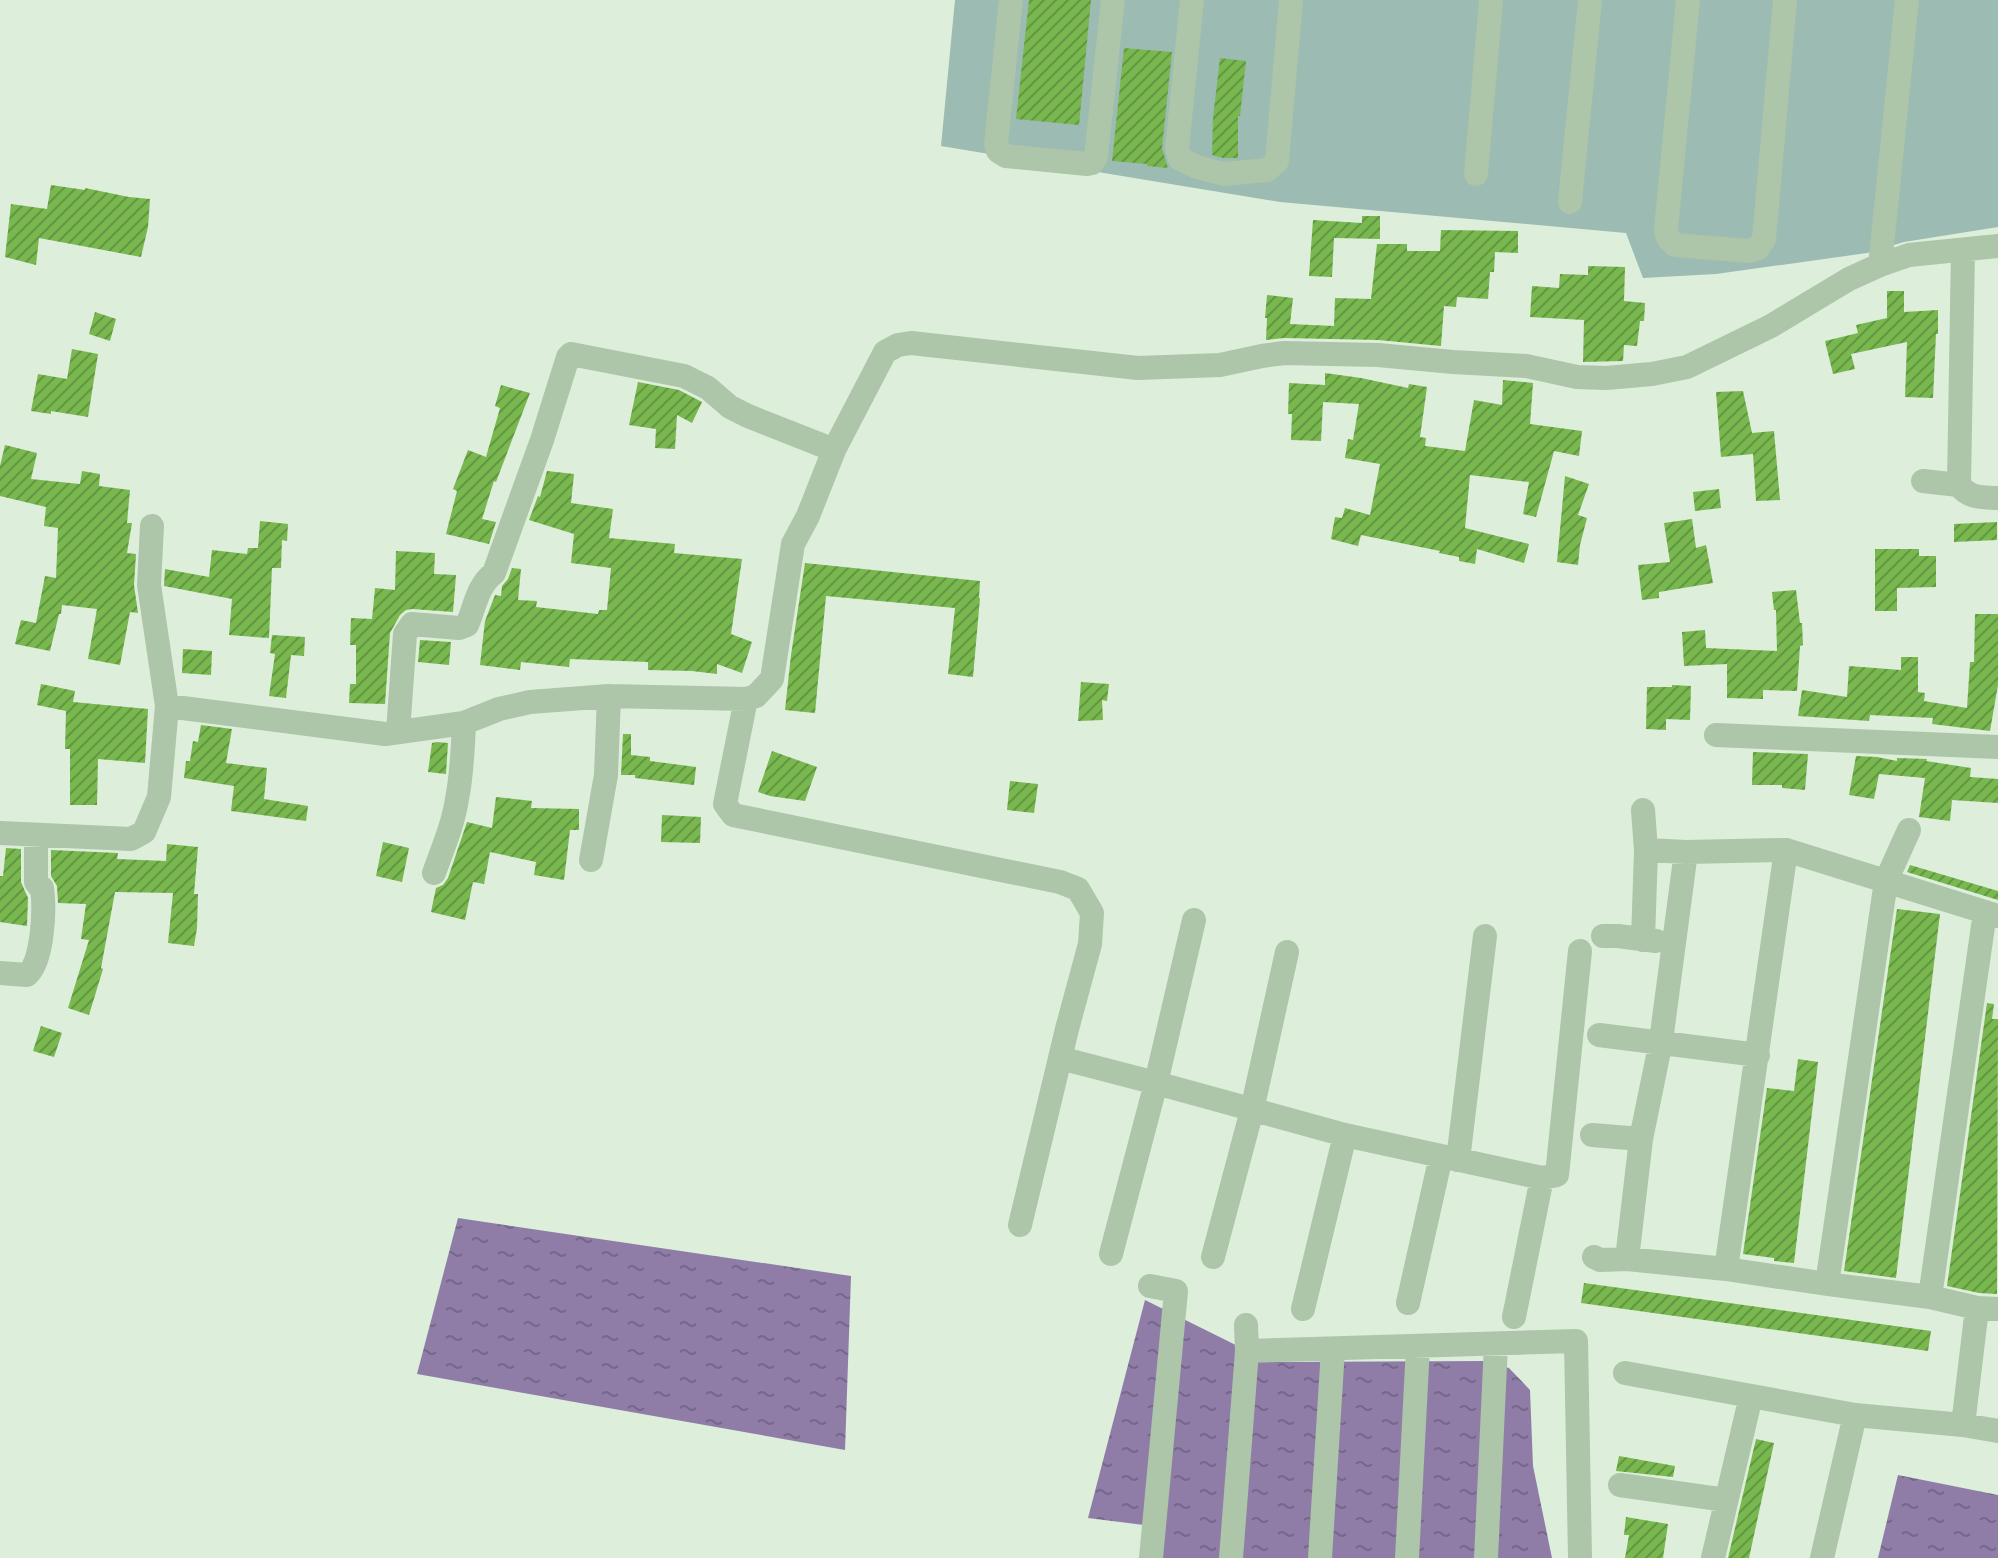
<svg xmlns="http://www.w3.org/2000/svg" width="1998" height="1558" font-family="'Alegreya Sans',sans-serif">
  <defs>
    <pattern id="water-ripples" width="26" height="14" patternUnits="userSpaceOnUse" patternTransform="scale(2)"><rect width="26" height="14" fill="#8f7da8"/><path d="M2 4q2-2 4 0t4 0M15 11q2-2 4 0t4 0" fill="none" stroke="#756789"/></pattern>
    <pattern id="building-hatch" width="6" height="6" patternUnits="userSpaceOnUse" patternTransform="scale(2)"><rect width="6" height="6" fill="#78b84f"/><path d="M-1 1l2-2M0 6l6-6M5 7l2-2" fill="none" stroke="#639642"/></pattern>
  </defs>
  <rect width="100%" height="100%" fill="#ddeedb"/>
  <path fill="#9cbbb2" d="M955 0H1998V227L1904 242 1867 253 1716 274 1643 278 1626 233 1280 202 941 146Z"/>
  <path fill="url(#water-ripples)" d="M458 1218 851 1276 845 1450 417 1374Z
    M1145 1300 1270 1362 1486 1361 1509 1368 1530 1390 1533 1466 1552 1558H1145L1152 1526 1088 1518Z
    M1898 1475 1998 1495V1558H1878Z"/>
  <path fill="url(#building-hatch)" d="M1029 0H1091L1079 125 1016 119Z
    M1124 48 1172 52 1162 148 1168 168 1147 166V164L1112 161Z
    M1220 58 1246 61 1240 116H1238V158H1223L1212 155 1213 118Z
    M51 185 85 190V188L129 197 150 199 148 227 141 257 39 238 36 265 5 257 11 204 47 209Z
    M1362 216H1380V239L1334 238 1332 277 1309 276 1313 220 1362 223Z
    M1441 230 1518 231V253L1495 252 1494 272H1490L1488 299 1457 297 1456 307 1444 306 1441 346 1378 340 1284 338 1266 340 1267 318H1265L1267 295 1293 298 1290 324 1334 326 1335 298 1371 299 1377 244H1407V251H1440Z
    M1588 266 1625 267 1624 301 1645 303 1644 321H1640L1637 346 1624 345 1623 361 1583 362 1584 320 1530 317 1532 286 1559 288 1560 274 1588 275Z
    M1887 291H1904V312L1938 310V334H1936L1933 398 1905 397 1907 342 1851 354 1855 369 1833 374 1825 341 1858 333 1856 325 1887 318Z
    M95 312 116 319 110 341 89 334Z
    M72 349 98 354 88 417 51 411V414L31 411 38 374 67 379Z
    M1325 373 1361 378 1408 388 1409 384 1427 387 1420 437 1426 438 1425 446 1465 451 1474 400 1502 405 1503 380 1533 383 1530 424 1582 431 1579 456 1554 451 1536 517 1523 514 1529 482 1470 475 1465 528 1529 544 1524 563 1477 549 1475 564 1459 561V557L1439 553 1440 551 1361 535 1358 546 1331 539 1335 517 1342 518 1345 508 1370 515 1380 464 1345 458 1348 439 1353 440 1359 404 1323 402 1321 441 1291 440 1292 414H1288L1289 383 1325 385Z
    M638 382 679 390 702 402 692 423 677 415 675 449 655 448 656 429 629 425Z
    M501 385 530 393 496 482 494 481 482 519 496 522 489 544 446 534 457 491 453 489 468 450 486 457 500 408 495 406Z
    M1743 391 1752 433 1774 431 1780 500 1756 501 1753 454 1721 457 1716 392Z
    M5 445 37 453 31 479 80 484 82 471 100 474 99 486 130 490 127 523H132L127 553 136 554 134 585 138 613 130 612 120 665 88 659 97 609 62 605 61 614H59L50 651 15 644 21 620 36 623 45 576 56 578 58 528 44 526 46 507 0 496V466Z
    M547 471 574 474 571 503 613 509 609 538 675 544 674 553 742 559 731 634 752 642 742 673 717 664V674L692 671 648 670V662L570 659 569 667 521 662 520 670 480 665 485 621 495 595 501 596 502 586 508 579 512 568 521 569 518 600 537 601 536 607 598 614 599 610H607L611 568 571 563 574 534 529 520 538 496 540 497Z
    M1565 476 1589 484 1578 515 1587 518 1580 545 1578 565 1557 562Z
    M1719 489 1721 508 1695 511 1693 492Z
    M1692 519 1696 548 1706 545 1713 583 1659 592V598L1642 600 1638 565 1670 562 1664 523Z
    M260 521 288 524 287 541 282 540 281 568H272L269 638 229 635 232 599 164 586 165 569 209 577 212 550 247 554 248 548H258Z
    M1997 522V540L1954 542V524Z
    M1875 549H1919V556H1936V587L1897 588V611H1875Z
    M396 551 435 553 434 574 456 575 453 612 412 609 406 610 400 615 390 633 385 704 349 703 350 684H356V645H350L351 618 372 619 375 588 395 590Z
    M805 563 980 581 979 598H980L973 677 948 674 955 608 826 596 815 713 785 710 791 655Z
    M1796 590 1800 623H1802L1803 645 1800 646 1797 691 1763 690V699L1727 698V664L1684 666 1682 632 1705 630 1706 648 1777 651 1776 610H1774L1772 592Z
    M1975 614H1998V685L1990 731 1932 724 1933 718 1870 715 1869 721 1798 716 1802 690 1847 697 1849 666 1901 670V657H1918V692L1925 693 1924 701 1967 708 1970 662H1974Z
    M272 635 305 637 304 656 291 655 286 698 269 696 275 654 270 653Z
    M420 640 451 642 449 665 418 662Z
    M183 649 212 651 211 675 182 673Z
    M1081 682 1109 684 1107 701 1102 700 1103 720 1078 721Z
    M41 684 75 691 73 702 148 709 145 763 98 759 97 805H70V749H65L66 711 37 705Z
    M1672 685 1691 686 1690 720 1666 719V730L1646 729 1647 687H1672Z
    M201 725 232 729 226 763 267 768 264 799 308 806 306 821 231 811 234 786 184 778 186 761H190L193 741 198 742Z
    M623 734H631V755L650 757V761L696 767 694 785 635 778V775H621Z
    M437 742 448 743 446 774 428 772 432 743Z
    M772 751 817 767 805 801 770 796 758 792Z
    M1753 752 1808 754 1805 790 1782 788V785H1752Z
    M1856 756 1877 757 1897 761V758L1927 759 1926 761 1971 768 1970 777 1998 779V803L1952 800 1950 821 1919 817 1925 778 1879 774 1874 799 1849 795Z
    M1010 781 1038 784 1034 813 1007 810Z
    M496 797 532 801 531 808 579 809V830H570L564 880 534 875 536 862 490 852 484 884 473 882 465 920 431 912 436 888 443 885 448 878 467 822 492 828Z
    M662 815 701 817 700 843 661 842Z
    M383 842 409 848 402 882 376 876Z
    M167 844 198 847 194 894H198L197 928 194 946 168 943 173 893 115 892 101 968 103 969 89 1015 68 1008 89 940 81 939 86 904 58 903 57 886 51 876V850L118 853 117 859 166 861Z
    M6 848 21 849V882L28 898 27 926 0 922V876H3Z
    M1910 865 1998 891V900L1907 872Z
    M1897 909 1940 914 1896 1278 1844 1271Z
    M1987 1003 1994 1004 1992 1019H1998L1997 1294 1979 1293 1947 1286Z
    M41 1026 62 1033 54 1057 33 1051Z
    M1798 1059 1818 1062 1794 1263 1774 1261V1258L1743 1254 1767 1088 1794 1091Z
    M1584 1283 1931 1331 1928 1351 1581 1303Z
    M1756 1439 1774 1443 1749 1558H1728Z
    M1619 1456 1675 1466 1673 1477 1616 1471Z
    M1626 1517 1668 1524 1663 1558H1625L1629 1535H1624Z"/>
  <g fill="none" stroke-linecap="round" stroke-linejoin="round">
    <path stroke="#adc5a8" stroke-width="24" d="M1011 0 996 144 998 151 1006 156 1087 164 1092 163 1096 157 1113 0
      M1192 0 1177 149 1180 159 1197 167 1224 174 1267 170 1277 161 1291 0
      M1688 0 1666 229 1668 238 1675 245 1749 251 1758 248 1764 239 1785 0
      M1476 174 1491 0
      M1570 202 1590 0
      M1963 250 1959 485C1970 499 1982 497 1998 498
      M1880 265 1907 0
      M1923 481 1959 485
      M152 526 149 585 167 706
      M746 699 725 804 733 815 1060 882 1078 889 1092 913 1090 944 1067 1029 1020 1225
      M398 732 405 634 412 624 459 628 467 625C475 607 477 586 494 573L542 440 568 357 571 354 684 376 708 388 730 407 748 416 834 450
      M1716 735 1998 747
      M1643 810 1646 850 1643 940
      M0 833 131 839 144 832 159 797 167 706 385 734 464 723 499 709 530 702 609 696 746 699 756 696 772 679 793 544 808 516 834 450 885 352 898 345 911 343 1138 368 1220 365 1262 356 1284 353 1378 355 1453 362 1526 366 1577 377 1606 378 1652 374 1687 367 1771 326 1849 279 1880 265 1909 255 1998 246
      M1646 850 1686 852 1786 850 1998 916
      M591 860 606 775 609 696
      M434 873C443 848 453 825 457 799 462 774 463 748 464 723
      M1603 936H1618L1656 941
      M0 973 27 975C43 961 45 909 42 888L39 886 36 882V836
      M1599 1035 1758 1055
      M1060 1058 1156 1083 1345 1135 1542 1178 1557 1175 1580 951
      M1592 1135 1641 1139
      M1458 1160 1485 936
      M1111 1254 1156 1083 1194 920
      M1213 1257 1252 1110 1287 952
      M1594 1257 1600 1260 1627 1259 1726 1269 1827 1284 1930 1297 1977 1308 1998 1309
      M1627 1259 1641 1139 1661 1041 1686 852
      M1726 1269 1786 850
      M1827 1284 1886 881 1909 830
      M1150 1286 1176 1291 1151 1558
      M1930 1297 1985 912
      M1408 1303 1441 1156
      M1303 1309 1345 1135
      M1514 1317 1542 1178
      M1247 1351 1576 1341 1580 1558
      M1625 1373 1855 1415 1963 1425 1998 1431
      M1963 1425 1977 1308
      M1620 1485 1726 1500
      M1231 1558 1247 1351 1246 1325
      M1320 1558 1333 1349
      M1407 1558 1418 1346
      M1486 1558 1496 1344
      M1713 1558 1751 1396
      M1822 1558 1855 1415"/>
  </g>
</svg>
